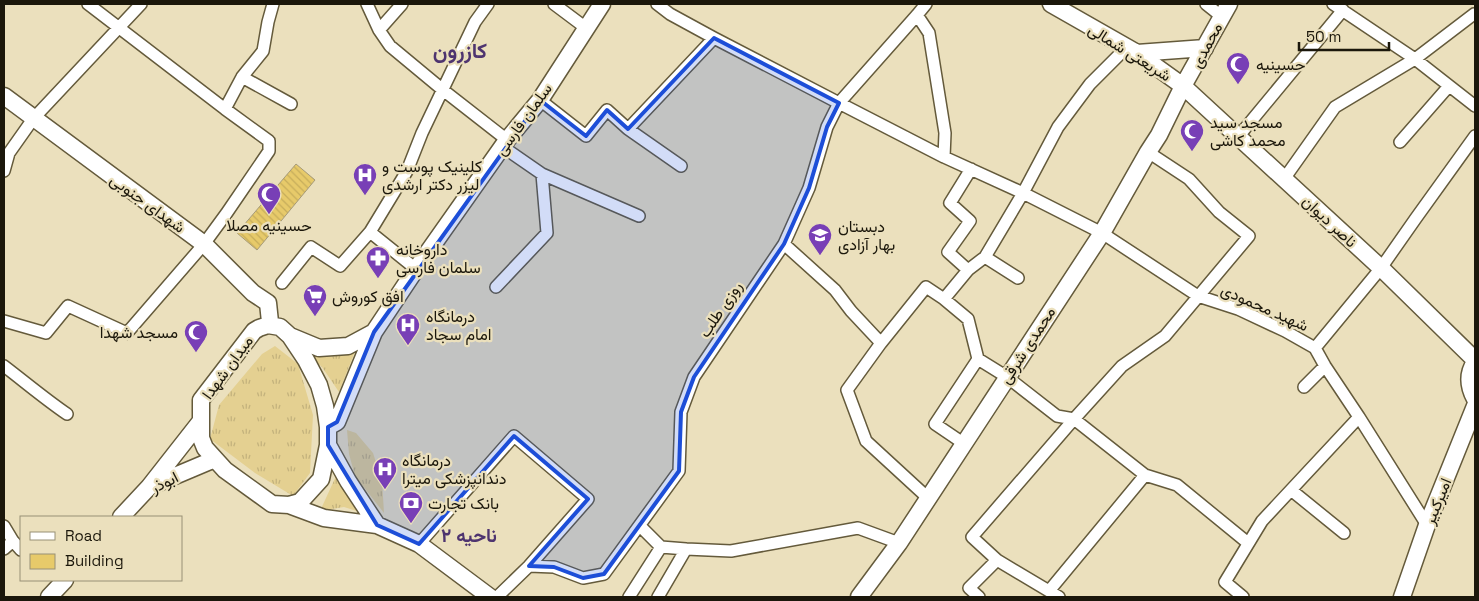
<svg xmlns="http://www.w3.org/2000/svg" width="1479" height="601" font-family="'Space Grotesk',Vazirmatn,sans-serif">
  <defs>
    <pattern id="grass-tufts" width="24" height="20" patternUnits="userSpaceOnUse" patternTransform="scale(1.25)"><rect width="24" height="20" fill="#e4d091"/><path d="M3 7l-1-3M5 7V3M7 7l1-3M15 17l-1-3M17 17v-4M19 17l1-3" fill="none" stroke="#c3b27c"/></pattern>
    <pattern id="building-back-hatch" width="6" height="6" patternUnits="userSpaceOnUse" patternTransform="scale(1.25)"><rect width="6" height="6" fill="#e7ca6a"/><path d="M-1 5l2 2M0 0l6 6M5-1l2 2" fill="none" stroke="#c6ad5b"/></pattern>
  </defs>
  <rect width="100%" height="100%" fill="#ebe0bd"/>
  <path fill="url(#grass-tufts)" d="M275 346 298 364 313 415 310 473 293 496 255 473 210 439 219 405 262 354Z
    M356 349 339 392 322 367 306 353C328 358 334 359 356 349Z
    M347 430 356 433 373 453 382 481 384 513 355 476 349 454Z
    M337 474 363 513 344 507 320 511Z"/>
  <path fill="url(#building-back-hatch)" stroke="#a69b7a" d="M296 164 315 180 257 250 237 233Z"/>
  <g fill="none" stroke-linecap="round" stroke-linejoin="round">
    <g stroke="#645a3b" stroke-width="14">
      <path id="street" d="M88 4 225 109
        M367 4 379 30 390 46 443 90 507 140
        M554 4 586 28
        M657 4 670 14 714 38 839 103 944 157 1023 193 1102 233 1198 296 1238 309 1285 331 1315 348 1325 366 1359 417 1427 525
        M1206 4 1221 16
        M1333 4 1415 59 1475 106
        M917 15 929 33 945 133 944 157
        M379 30 402 4
        M242 77 291 104
        M540 100 586 136 607 110 628 129 714 38
        M628 129 681 166
        M1238 137 1343 10
        M1400 142 1449 86
        M503 147 542 174 639 216
        M4 171 9 153 33 119 141 4
        M1284 179 1335 107 1415 59 1474 14
        M370 232 407 171 422 133 475 22 488 4
        M784 244 835 290 851 311 881 343 847 390 866 441 928 498
        M985 257 1018 278
        M968 270 948 252 970 221 950 203 971 169
        M282 283 311 247 340 266 370 232 416 269
        M496 287 547 233 542 174
        M944 299 968 319 978 359 1007 377 1057 416 1074 419 1145 475 1177 485 1248 543
        M4 321 46 333 68 306 127 333 204 244 226 214 269 151V141L225 109 242 77 263 51 268 22 273 4
        M881 343 926 287 944 299 968 270 985 257 1023 193 1058 127 1090 84 1127 47
        M1315 348 1381 268 1416 218 1475 136
        M4 366C25 382 45 399 67 414
        M1304 387 1325 366
        M963 443 935 424 978 359
        M1291 490 1344 533
        M4 526 13 541 21 550
        M640 526 661 547 686 549
        M419 544 514 436 588 499 529 566 497 597
        M4 549 13 541
        M997 560 1059 597
        M529 566 554 567 583 578 604 574 679 471 681 412 694 377 784 244 809 188 827 127 839 103 917 15 926 4
        M1049 591 1145 475
        M629 597 661 547
        M658 597 686 549 731 551 858 528 899 543
        M979 597 969 588 997 560 972 537 1074 419 1122 366 1165 336 1249 236 1219 212 1189 179 1148 152
        M1243 597 1225 582 1262 521 1359 417"/>
    </g>
    <g stroke="#645a3b" stroke-width="19">
      <path id="secondary" d="M1051 4 1137 53 1183 86 1381 268 1475 360
        M1137 53 1205 48
        M4 96 204 244 253 293 268 303 270 322 268 325
        M268 325 280 327 290 336 306 360 319 385 325 406 328 427V445L321 479 300 502 289 505 272 504 225 470 205 448 201 438V400L254 331 259 328Z
        M290 336 319 348 348 346 374 332
        M1475 362C1467 374 1468 386 1475 399
        M328 427 337 422 374 332 416 269 507 140 540 100 602 4
        M328 445 348 481 377 525
        M151 486 215 459
        M289 505 324 518 377 525 419 544 490 597
        M121 517 149 487 200 422
        M49 597 65 580
        M859 597 899 543 1102 233 1148 152 1159 135 1183 86 1229 4
        M1402 597 1427 525 1475 406"/>
    </g>
    <use href="#street" stroke="#fff" stroke-width="11"/>
    <use href="#secondary" stroke="#fff" stroke-width="16"/>
  </g>
  <path fill="#1d4ed8" fill-opacity="0.2" stroke="#1d4ed8" stroke-width="4" stroke-linejoin="round" d="M714 38 839 103 827 127 809 188 784 244 694 377 681 412 679 471 604 574 583 578 554 567 529 566 588 499 514 436 419 544 377 525 328 445V427L337 422 374 332 540 100 586 136 607 110 628 129Z"/>
  <defs>
    <g id="mosque-pin" transform="scale(1.25)"><path d="M0 17L-7.5 6A9.5 9.5 0 1 1 7.5 6Z" fill="#783fb6" stroke="#ebe0bd"/><path d="M3.5-4.9A6 6 0 1 0 3.5 4.9A5 5 0 1 1 3.5-4.9Z" fill="#fff"/></g>
    <g id="hospital-pin" transform="scale(1.25)"><path d="M0 17L-7.5 6A9.5 9.5 0 1 1 7.5 6Z" fill="#783fb6" stroke="#ebe0bd"/><path d="M-5-5h3v3.5h4V-5h3V5h-3V1.5h-4V5h-3Z" fill="#fff"/></g>
    <g id="school-pin" transform="scale(1.25)"><path d="M0 17L-7.5 6A9.5 9.5 0 1 1 7.5 6Z" fill="#783fb6" stroke="#ebe0bd"/><path d="M0-5L7-2L0 1L-7-2ZM-4 1L0 2.5L4 1V4Q0 6-4 4Z" fill="#fff"/></g>
    <g id="pharmacy-pin" transform="scale(1.25)"><path d="M0 17L-7.5 6A9.5 9.5 0 1 1 7.5 6Z" fill="#783fb6" stroke="#ebe0bd"/><path d="M-2-6h4v4h4v4h-4v4h-4v-4h-4v-4h4Z" fill="#fff"/></g>
    <g id="supermarket-pin" transform="scale(1.25)"><path d="M0 17L-7.5 6A9.5 9.5 0 1 1 7.5 6Z" fill="#783fb6" stroke="#ebe0bd"/><path d="M-6-5.5h2.5l.6 2H6L4.5 2H-2.5L-4.4-4H-6ZM-1.5 3.2a1.3 1.3 0 1 0 .1 0ZM3 3.2a1.3 1.3 0 1 0 .1 0Z" fill="#fff"/></g>
    <g id="bank-pin" transform="scale(1.25)"><path d="M0 17L-7.5 6A9.5 9.5 0 1 1 7.5 6Z" fill="#783fb6" stroke="#ebe0bd"/><path d="M-6-4H6V4H-6ZM0-2.3a2.3 2.3 0 1 0 0 4.6a2.3 2.3 0 1 0 0-4.6Z" fill="#fff"/></g>
  </defs>
  <g fill-rule="evenodd">
    <use href="#mosque-pin" x="1238" y="64"/>
    <use href="#mosque-pin" x="1192" y="131"/>
    <use href="#hospital-pin" x="365" y="175"/>
    <use href="#mosque-pin" x="269" y="194"/>
    <use href="#school-pin" x="820" y="235"/>
    <use href="#pharmacy-pin" x="378" y="258"/>
    <use href="#supermarket-pin" x="315" y="296"/>
    <use href="#hospital-pin" x="408" y="325"/>
    <use href="#mosque-pin" x="196" y="332"/>
    <use href="#hospital-pin" x="385" y="469"/>
    <use href="#bank-pin" x="411" y="503"/>
  </g>
  <g text-anchor="middle" stroke-width="4.5" stroke-linejoin="round" paint-order="stroke">
    <g font-size="16" fill="#1b170b" stroke="#ebe0bd">
      <text transform="translate(1206 45) rotate(-62)" y="6">محمدی</text>
      <text transform="translate(1130 52) rotate(32)" y="6">شریعتی شمالی</text>
      <text transform="translate(523 119) rotate(-54)" y="6">سلمان فارسی</text>
      <text transform="translate(148 203) rotate(36)" y="6">شهدای جنوبی</text>
      <text transform="translate(1330 221) rotate(43)" y="6">ناصر دیوان</text>
      <text transform="translate(1265 307) rotate(24)" y="6">شهید محمودی</text>
      <text transform="translate(720 309) rotate(-56)" y="6">روزی طلب</text>
      <text transform="translate(1027 345) rotate(-57)" y="6">محمدی شرقی</text>
      <text transform="translate(227 367) rotate(-54)" y="6">میدان شهدا</text>
      <text transform="translate(164 482) rotate(-27)" y="6">ابوذر</text>
      <text transform="translate(1437 501) rotate(-68)" y="6">امیرکبیر</text>
    </g>
    <g font-size="16" fill="#1b170b" stroke="#ebe0bd" text-anchor="start">
      <text x="1256" y="70">حسینیه</text>
      <text x="1210" y="128">مسجد سید<tspan x="1210" dy="18">محمد کاشی</tspan></text>
      <text x="382" y="172">کلینیک پوست و<tspan x="382" dy="18">لیزر دکتر ارشدی</tspan></text>
      <text x="269" y="231" text-anchor="middle">حسینیه مصلا</text>
      <text x="838" y="232">دبستان<tspan x="838" dy="18">بهار آزادی</tspan></text>
      <text x="396" y="255">داروخانه<tspan x="396" dy="18">سلمان فارسی</tspan></text>
      <text x="332" y="302">افق کوروش</text>
      <text x="426" y="322">درمانگاه<tspan x="426" dy="18">امام سجاد</tspan></text>
      <text x="178" y="338" text-anchor="end">مسجد شهدا</text>
      <text x="402" y="466">درمانگاه<tspan x="402" dy="18">دندانپزشکی میترا</tspan></text>
      <text x="428" y="509">بانک تجارت</text>
    </g>
    <g font-size="19" font-weight="bold" fill="#4e346f" stroke="#ebe0bd">
      <text x="469" y="542">ناحیه ۲</text>
    </g>
    <g font-size="21" font-weight="bold" fill="#4e346f" stroke="#ebe0bd">
      <text x="460" y="58">کازرون</text>
    </g>
  </g>
  <rect width="1479" height="601" fill="none" stroke="#1b170b" stroke-width="10"/>
  <rect x="20" y="516" width="162" height="65" fill="#ebe0bd" stroke="#989076"/>
  <rect x="30" y="532" width="25" height="8" fill="#ffffff" stroke="#989076"/>
  <text x="65" y="541" font-size="15" fill="#1b170b">Road</text>
  <rect x="30" y="554" width="25" height="15" fill="#e7ca6a" stroke="#989076"/>
  <text x="65" y="566" font-size="15" fill="#1b170b">Building</text>
  <path d="M1299 42v8h90v-8" fill="none" stroke="#1b170b" stroke-width="2.5"/>
  <text x="1306" y="42" font-size="15" fill="#1b170b" stroke="#ebe0bd" stroke-width="4" paint-order="stroke">50 m</text>
</svg>
